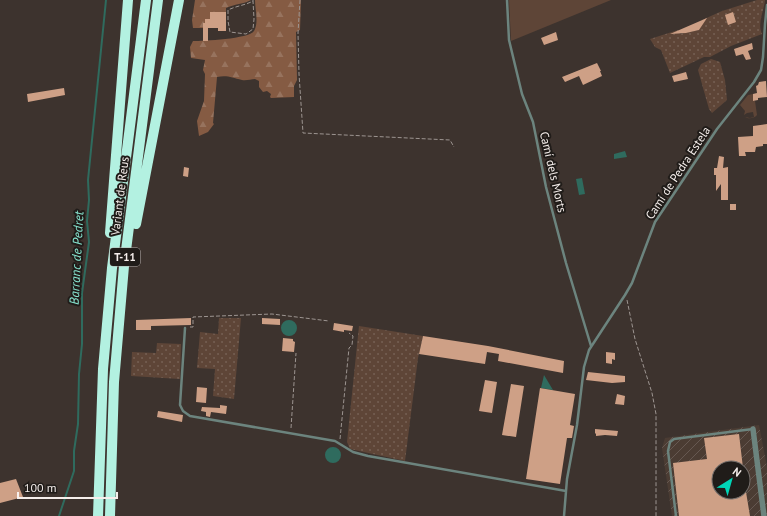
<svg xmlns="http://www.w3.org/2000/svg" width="767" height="516" font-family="'PT Sans',sans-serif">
  <defs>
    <pattern id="industrial-furrows" width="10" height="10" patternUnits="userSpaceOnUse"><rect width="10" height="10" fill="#4b3c33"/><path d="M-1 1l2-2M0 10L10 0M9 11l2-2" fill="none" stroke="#665851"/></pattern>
    <pattern id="forest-firs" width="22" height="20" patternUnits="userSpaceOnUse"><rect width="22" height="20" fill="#855b43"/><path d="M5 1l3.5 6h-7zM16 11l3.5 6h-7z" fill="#97735e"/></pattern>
    <pattern id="park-dots" width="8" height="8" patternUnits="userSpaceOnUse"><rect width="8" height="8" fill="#5e4537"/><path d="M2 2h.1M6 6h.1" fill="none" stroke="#766054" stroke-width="1.8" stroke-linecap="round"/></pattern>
  </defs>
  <rect width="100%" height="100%" fill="#3d332e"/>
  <path fill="url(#industrial-furrows)" fill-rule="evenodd" d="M759 425 767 467V516H672L662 448 665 438ZM719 468H743V492H719Z"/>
  <path fill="#5e4537" d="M509 0H611L511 41Z
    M753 94V101H755L757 115C754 119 748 119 745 117L750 118 754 117 753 112 747 113 744 115 745 111 740 105 748 95Z"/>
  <path fill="url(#forest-firs)" d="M195 0H251C244 4 234 4 226 8V12H210V19H205V23H203V28H193L192 20Z
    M255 0H301L300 30 296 32 297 80 294 86V97L271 98 270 97 271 94 267 91 263 92 259 87V81L255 79C251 79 246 81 242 80 232 78 228 75 217 77L213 123 214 124 208 132 199 136 197 121 204 101 205 74 203 70 205 60 191 58 190 47 193 41C203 41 249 39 254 31 259 23 255 9 255 0Z"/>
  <path fill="url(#park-dots)" d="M757 0H765C764 11 757 23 762 34L731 46 710 57H704L670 73 661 50 655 47 650 39 678 30 680 34 699 30 703 23 702 20 722 11Z
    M711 59 720 62 725 80 727 100 712 113 709 109 698 70 701 64Z
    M219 318H241L234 399 213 396 215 369 197 368 200 332 218 334Z
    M359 326 423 336 418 358 405 461 350 449 347 442Z
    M157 343 181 344 180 379 131 376 132 352 156 353Z"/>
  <path fill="#2f6b5e" d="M625 151 627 157 614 159V154Z
    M582 178 585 194 579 195 576 179Z
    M281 328a8 8 0 1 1 16 0a8 8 0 1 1-16 0Z
    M544 375 553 390 541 388Z
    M325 455a8 8 0 1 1 16 0a8 8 0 1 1-16 0Z"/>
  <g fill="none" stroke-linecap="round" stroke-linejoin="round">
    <path stroke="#2f6b5e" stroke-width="2" d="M59 516 74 471V451L78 424 79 374 82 344V293L89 242 87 221 89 200 88 180 106 0"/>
  </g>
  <path fill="#cea086" d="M210 12H226V31H218V28H208V41H203V23H205V19H210Z
    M733 12 736 22 728 25 725 15Z
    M707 18 699 30 686 33 670 34Z
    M556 32 558 40 544 45 541 38Z
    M752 43 753 49 748 51 751 59 746 60 743 54 736 56 734 49Z
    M597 63 601 71H600L602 76 583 85 579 76 565 82 562 77Z
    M686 72 688 79 674 82 672 76Z
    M766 81 767 97 758 98V100L753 101V94L757 93 756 86 758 85 759 82Z
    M64 88 65 95 28 102 27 94Z
    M767 124V144H763V146L756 147 755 152H745L746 156H739L738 137 753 136V126Z
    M719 156 724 157 723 168 728 167V200H721V184L716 191V175H714V168H717Z
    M184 167 189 168 188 177 183 176Z
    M730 204H736V210H730Z
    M191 318V325L151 326V330H136V320Z
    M262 318 280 319V325L262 324Z
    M334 323 353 326 352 331 344 330V332L333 330Z
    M423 336 488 346 564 361 563 373 498 361 499 354 487 352 485 364 419 354Z
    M283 338 293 339V341L295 342 294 352 282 351Z
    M606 352 615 353V360L612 359V364L606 363Z
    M588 372 625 376V382L612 383 586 380Z
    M485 380 497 382 492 413 479 411Z
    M511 384 524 386 516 437 502 435Z
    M197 387 207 388 206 403 196 402Z
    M540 388 575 394 570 425 574 426 572 438H567L560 484 526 479Z
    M617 394 625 396 624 405 615 404Z
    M220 405 227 406 226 414 211 412 210 417 206 416V412L201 411 202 407 220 408Z
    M158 411 183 415 182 422 157 417Z
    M595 429 618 431 617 436 605 435 596 436V434L595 433Z
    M739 434 743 468H719V492H746L750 516H679L673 463 707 459 704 438Z
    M16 479 23 497 0 503V483Z"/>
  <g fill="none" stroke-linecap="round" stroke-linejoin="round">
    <path stroke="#9d9591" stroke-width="1" stroke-dasharray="4 2" stroke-linecap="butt" d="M253 0V1L254 19 253 29 246 34 230 32 228 21V10C236 6 246 5 253 1
      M300 0 298 33 299 74 303 133 450 140 454 147
      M627 300 635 339 652 393 656 414V516
      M190 327H193V317L272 314 329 321
      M291 428 296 353
      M340 439 349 348 352 345 353 336 349 333"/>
    <path stroke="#6c847e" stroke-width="2.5" d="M507 0 509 40 522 94 533 122 546 187 566 263 591 346
      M185 328 180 405 183 411 190 416 335 441 353 452 368 456 566 491
      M564 516 567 479 577 425 584 367 589 350 625 295 632 283 655 222 717 129 754 82 761 70 763 57 765 24 767 5
      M676 516 668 451 670 442 674 439 753 429"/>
    <path stroke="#6c847e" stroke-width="5.5" d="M753 429 764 516"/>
    <path stroke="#b3f1e1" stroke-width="10" d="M136 224 179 0
      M110 233 128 0
      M98 516 103 369 112 268 146 0
      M110 516 114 382 124 266 158 0"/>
  </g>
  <g text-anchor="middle" stroke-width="4" stroke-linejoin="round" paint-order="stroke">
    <rect fill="#201c19" stroke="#b6b0ad" stroke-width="1" x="110" y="248" width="30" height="18" rx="3"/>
    <g font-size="11" font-weight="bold" fill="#f6efec">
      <text x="125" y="261">T-11</text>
    </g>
    <g font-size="12" fill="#f6efec" stroke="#201c19">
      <text transform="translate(553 172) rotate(77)" y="4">Camí dels Morts</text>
      <text transform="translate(678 173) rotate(-57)" y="4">Camí de Pedra Estela</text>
      <text transform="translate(120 196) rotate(-83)" y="4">Variant de Reus</text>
    </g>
    <g font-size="13" font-style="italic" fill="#88e7d2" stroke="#201c19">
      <text transform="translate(76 258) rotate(-87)" y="5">Barranc de Pedret</text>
    </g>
  </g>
  <g transform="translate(731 480) rotate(37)"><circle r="19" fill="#201c19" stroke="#76706d"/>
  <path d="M0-3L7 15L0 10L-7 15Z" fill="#00d5b7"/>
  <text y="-6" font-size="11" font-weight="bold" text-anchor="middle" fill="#f6efec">N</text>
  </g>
  <path d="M18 492v6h99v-6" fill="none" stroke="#f6efec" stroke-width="2"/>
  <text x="24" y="492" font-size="12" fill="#f6efec" stroke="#201c19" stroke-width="3" paint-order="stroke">100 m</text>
</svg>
